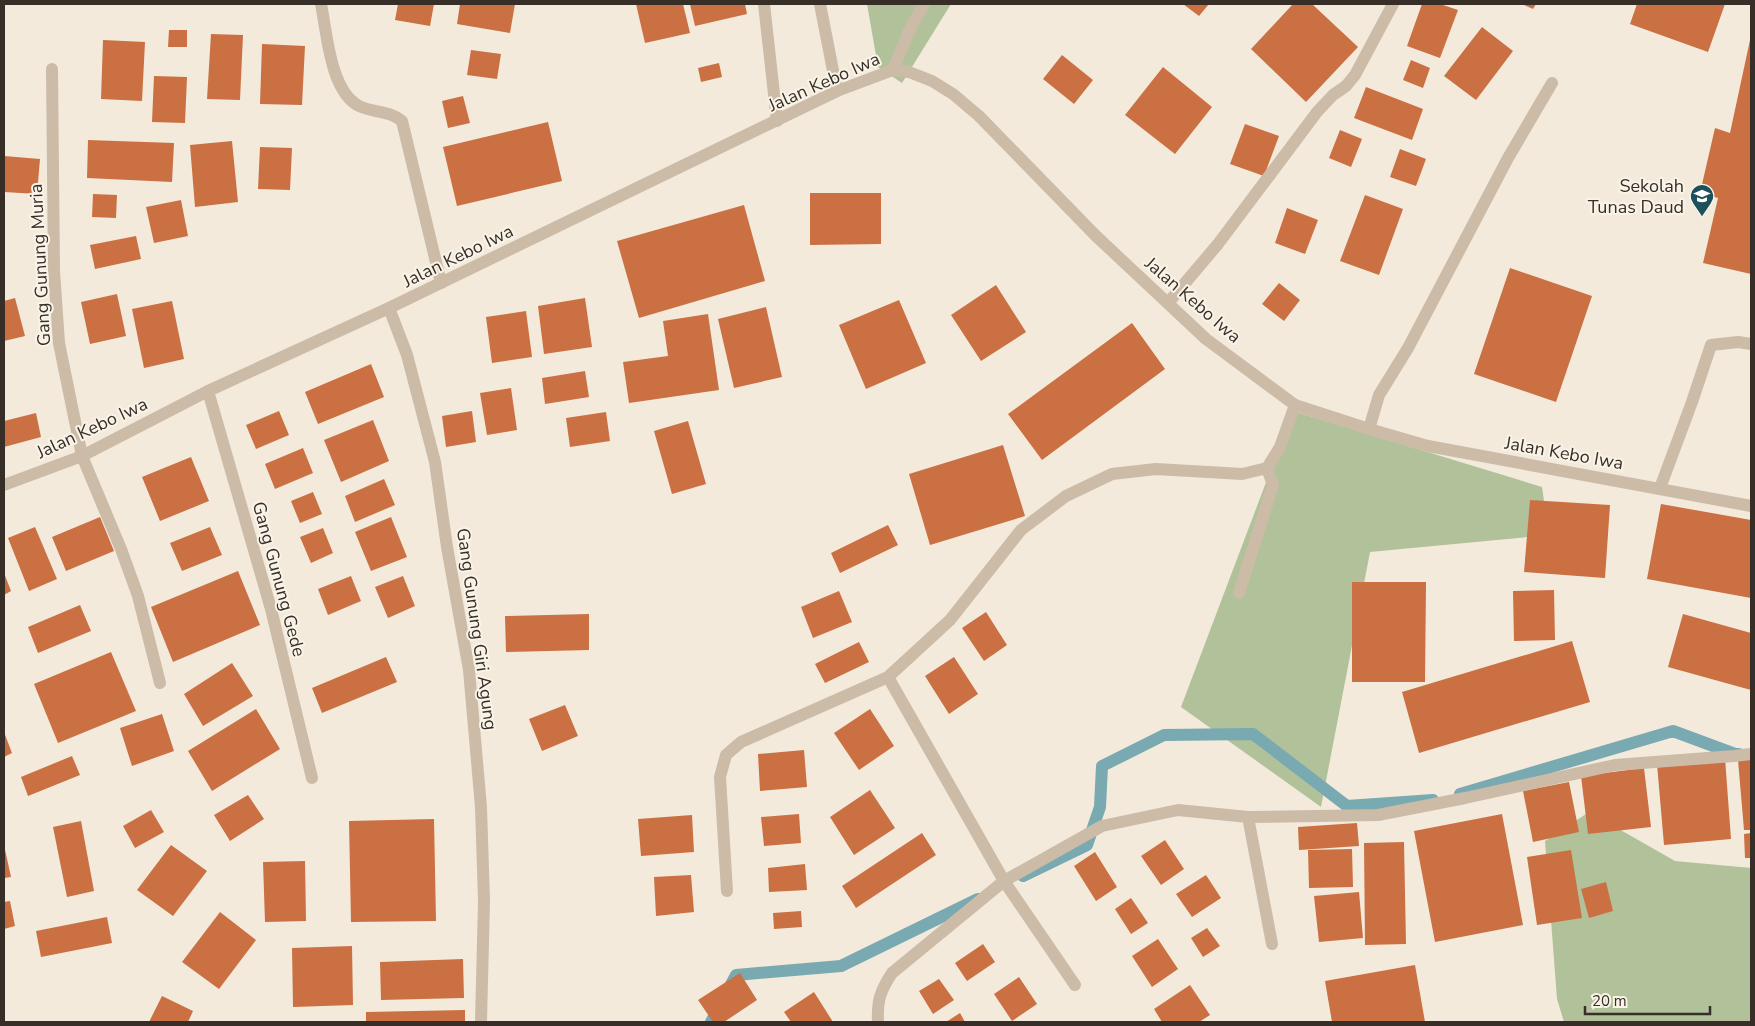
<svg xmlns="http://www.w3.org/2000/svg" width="1755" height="1026" font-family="'Nunito Sans',sans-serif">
  <rect width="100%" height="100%" fill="#f3eadb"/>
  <path fill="#b1c29b" d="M867 4H951L902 83 878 67Z
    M1293 411 1542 487 1549 535 1370 552 1321 807 1181 707Z
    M1589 812 1675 861 1751 868V1022H1564L1557 999 1545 841Z"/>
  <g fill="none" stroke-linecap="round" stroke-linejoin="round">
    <path stroke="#79a9b1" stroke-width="12" d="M1460 794 1673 731 1735 754H1739
      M1023 876 1087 845 1100 807 1102 766 1164 735 1253 734 1347 806 1433 800
      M711 1022 736 975 841 966 978 899"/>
  </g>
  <path fill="#ca7042" d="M398 4H434L430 26 395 20Z
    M460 4H515L510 33 457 24Z
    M636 4H683L690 33 645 43Z
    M690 4H745L747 14 695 26Z
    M1183 4H1209L1199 16Z
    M1293 4H1312L1358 47 1306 102 1251 49Z
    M1422 4H1440L1458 10 1440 58 1407 46Z
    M1522 4H1536L1533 9Z
    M1637 4H1725L1708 52 1630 24Z
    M1482 27 1513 51 1476 100 1444 76Z
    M169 30H187V47H168Z
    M211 34 243 35 240 100 207 99Z
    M103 40 145 42 142 101 101 99Z
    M1750 40H1751V274L1703 263 1718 198 1700 193 1715 128 1730 133Z
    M262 44 305 46 302 105 260 104Z
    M471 50 501 54 497 79 467 75Z
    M1062 55 1093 80 1074 104 1043 79Z
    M1411 60 1430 68 1423 88 1403 80Z
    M719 63 722 77 701 82 698 68Z
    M1163 67 1212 107 1175 154 1125 115Z
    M154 76 187 77 185 123 152 122Z
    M1366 87 1423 109 1412 140 1354 118Z
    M463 96 470 123 448 128 442 101Z
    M548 122 562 181 457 206 443 147Z
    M1245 124 1279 136 1264 176 1230 164Z
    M1340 130 1362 139 1351 167 1329 158Z
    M88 140 174 143 172 182 87 178Z
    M232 141 238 202 195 207 190 145Z
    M260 147 292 148 290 190 258 189Z
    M1400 149 1426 159 1416 186 1390 177Z
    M4 156 40 159 37 194 4 192Z
    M810 193H881V244L810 245Z
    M93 194 117 195 116 218 92 217Z
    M1365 195 1403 209 1379 275 1340 261Z
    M181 200 188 236 154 243 146 207Z
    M744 205 765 281 639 318 617 241Z
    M1287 208 1318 220 1305 254 1275 243Z
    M136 236 141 259 95 269 90 245Z
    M1510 268 1592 296 1556 402 1474 374Z
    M1279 283 1300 300 1284 321 1262 304Z
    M996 285 1026 332 981 361 951 315Z
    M117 294 126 336 90 344 81 302Z
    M15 298 25 336 4 341V301Z
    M585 298 592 347 544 354 538 306Z
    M899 300 926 363 866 389 839 325Z
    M172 301 184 359 144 368 132 309Z
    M766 307 782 377 734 388 718 319Z
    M526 311 532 357 492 363 486 317Z
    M708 314 719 390 629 403 623 362 668 356 663 321Z
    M1132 323 1165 369 1042 460 1008 414Z
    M371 364 384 397 318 424 305 392Z
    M585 371 589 397 545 404 542 378Z
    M511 388 517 430 487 435 480 393Z
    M279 411 289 435 256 449 246 425Z
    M472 411 476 442 446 447 442 416Z
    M606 412 610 441 570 447 566 418Z
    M36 413 41 437 4 447V421Z
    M373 420 389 461 341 482 324 440Z
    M688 421 706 484 672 494 654 431Z
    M1003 445 1025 516 930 545 909 474Z
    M303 448 313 473 275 489 265 464Z
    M191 457 209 501 160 521 142 477Z
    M384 479 395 505 355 522 345 496Z
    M313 492 322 514 300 523 291 501Z
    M1530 500 1610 505 1605 578 1524 572Z
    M1661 504 1751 520V598L1647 579Z
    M100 517 114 551 66 571 52 537Z
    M391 517 407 557 371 571 355 532Z
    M888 525 898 545 840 573 831 553Z
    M35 527 57 579 29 591 8 538Z
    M210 527 222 555 182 571 170 543Z
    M323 528 333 553 311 563 300 537Z
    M238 571 260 625 173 662 151 607Z
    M4 573 11 591 4 595Z
    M351 576 361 601 328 615 318 589Z
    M403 576 415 606 388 618 375 587Z
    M1352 582H1426L1425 682H1352Z
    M1554 590 1555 640 1514 641 1513 591Z
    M839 591 852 622 813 638 801 607Z
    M80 605 91 631 38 653 28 627Z
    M986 612 1007 645 984 661 962 628Z
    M589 614V650L506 652 505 616Z
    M1683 614 1751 633V690L1668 667Z
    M1572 641 1590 702 1419 753 1402 692Z
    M859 642 869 662 825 683 815 664Z
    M111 652 136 711 58 743 34 684Z
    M386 657 397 682 322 713 312 688Z
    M954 657 978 694 949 714 925 676Z
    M232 663 253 696 203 726 184 694Z
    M565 705 578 736 542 751 529 719Z
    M256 709 280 749 212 791 188 751Z
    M870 709 894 746 859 770 834 733Z
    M162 714 174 751 132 766 120 728Z
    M4 732 12 753 4 757Z
    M804 750 807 787 760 791 758 754Z
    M72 756 80 775 28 796 21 777Z
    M1725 758 1731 839 1664 845 1657 764Z
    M1751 759V830H1744L1738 760Z
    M1644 768 1651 827 1588 834 1581 776Z
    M1569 782 1579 832 1533 842 1523 791Z
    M870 790 895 828 854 855 830 817Z
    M248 795 264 819 230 841 214 815Z
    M151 810 164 832 135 848 123 826Z
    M799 814 801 843 764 846 761 817Z
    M1502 814 1523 925 1435 942 1414 831Z
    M692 815 694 852 641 856 638 819Z
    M434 819 436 921 351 922 349 821Z
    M81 821 94 891 67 897 53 827Z
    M1357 823 1359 846 1299 850 1298 827Z
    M922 833 936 855 856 908 842 886Z
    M1751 833V858H1745L1744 834Z
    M1165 840 1184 869 1161 885 1141 856Z
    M1404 842 1406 944 1365 945 1364 843Z
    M4 845 11 877 4 878Z
    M171 845 207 871 173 916 137 890Z
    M1352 849 1353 887 1309 888 1308 850Z
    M1571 850 1582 918 1537 925 1527 857Z
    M1095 852 1117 887 1096 901 1074 866Z
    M305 861 306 921 265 922 263 862Z
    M805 864 807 890 769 892 768 868Z
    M691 875 694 912 656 916 654 877Z
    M1206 875 1221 898 1192 917 1176 894Z
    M1606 882 1613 911 1589 918 1581 889Z
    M1359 892 1363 938 1319 942 1314 896Z
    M1131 898 1148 923 1131 934 1115 909Z
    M10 901 15 926 4 929V902Z
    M801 911 802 927 774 929 773 913Z
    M220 912 256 940 219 989 182 962Z
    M107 917 112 943 41 957 36 931Z
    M1207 928 1220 946 1203 957 1191 938Z
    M1158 939 1178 969 1152 987 1132 956Z
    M983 944 995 962 967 981 955 963Z
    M352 946 353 1005 293 1007 292 948Z
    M463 959 464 998 381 1000 380 962Z
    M1415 965 1425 1022H1332L1325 981Z
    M740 973 757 1000 724 1022H713L698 1000Z
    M1019 977 1037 1004 1012 1021 994 994Z
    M939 979 954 1000 933 1014 919 991Z
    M1190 985 1210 1015 1199 1022H1162L1154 1009Z
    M814 992 833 1022H791L784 1012Z
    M162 996 193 1011 188 1022H149Z
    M465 1010V1022H366V1012Z
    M960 1013 965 1022H946Z"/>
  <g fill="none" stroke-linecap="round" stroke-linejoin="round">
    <path stroke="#cbbba7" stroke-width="12" d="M820 4 837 91
      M1369 429 1379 395 1408 348 1508 158 1552 83
      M1660 488 1692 402 1711 345 1738 342 1751 344"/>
    <path stroke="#cbbba7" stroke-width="12" d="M321 4C327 33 330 91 359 106 373 113 389 110 402 121L441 283
      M764 4 777 121
      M52 69 54 271 59 343 82 456 121 549 138 596 160 683
      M893 70 909 31 924 4
      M1168 303 1218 244 1317 112 1333 95 1346 86 1355 75 1393 4
      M389 308 407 355 435 462 447 547 469 670 481 807 484 901 481 1022
      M208 391 271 609 312 778
      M1239 593 1273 485 1267 468
      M888 677 1004 881 1075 985
      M1248 817 1272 944
      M727 891 720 777 726 755 741 742 888 677 950 620 1021 530 1066 496 1112 474 1156 469 1242 474 1267 468 1280 447 1295 405
      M878 1022C877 1001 880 991 892 973L1004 881 1102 826 1178 810 1248 817 1378 815 1465 798 1615 765 1734 756 1751 754"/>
    <path stroke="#cbbba7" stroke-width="12" d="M4 485 82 456 208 391 389 308 837 91 893 70 909 72 932 81 953 94 979 116 1096 236 1206 339 1295 405 1369 429 1428 446 1751 506"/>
  </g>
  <defs>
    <g id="school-pin" transform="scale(1.25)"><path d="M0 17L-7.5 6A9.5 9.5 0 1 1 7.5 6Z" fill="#1c505a" stroke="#faf4e8"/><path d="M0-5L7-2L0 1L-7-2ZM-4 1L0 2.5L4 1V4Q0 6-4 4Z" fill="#fff"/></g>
  </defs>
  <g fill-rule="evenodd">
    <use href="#school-pin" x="1702" y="196"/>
  </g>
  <g text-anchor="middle" stroke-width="4" stroke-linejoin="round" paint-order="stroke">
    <g font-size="18" fill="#372e28" stroke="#faf4e8">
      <text transform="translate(824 82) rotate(-24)" y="6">Jalan Kebo Iwa</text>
      <text transform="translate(458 256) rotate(-26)" y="6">Jalan Kebo Iwa</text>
      <text transform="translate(40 265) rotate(-93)" y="6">Gang Gunung Muria</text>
      <text transform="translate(1193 300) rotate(41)" y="6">Jalan Kebo Iwa</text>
      <text transform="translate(92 428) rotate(-25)" y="6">Jalan Kebo Iwa</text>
      <text transform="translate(1564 453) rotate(10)" y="6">Jalan Kebo Iwa</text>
      <text transform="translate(279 579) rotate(75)" y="6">Gang Gunung Gede</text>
      <text transform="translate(477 629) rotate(82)" y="6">Gang Gunung Giri Agung</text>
    </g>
    <g font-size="18" fill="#372e28" stroke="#faf4e8" text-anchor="end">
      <text x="1684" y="192">Sekolah<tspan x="1684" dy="21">Tunas Daud</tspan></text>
    </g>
  </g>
  <rect width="1755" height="1026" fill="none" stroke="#372e28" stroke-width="10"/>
  <path d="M1585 1006v8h125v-8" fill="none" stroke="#372e28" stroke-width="2.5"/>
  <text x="1592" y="1006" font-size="15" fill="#372e28" stroke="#faf4e8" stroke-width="4" paint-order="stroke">20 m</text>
</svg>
